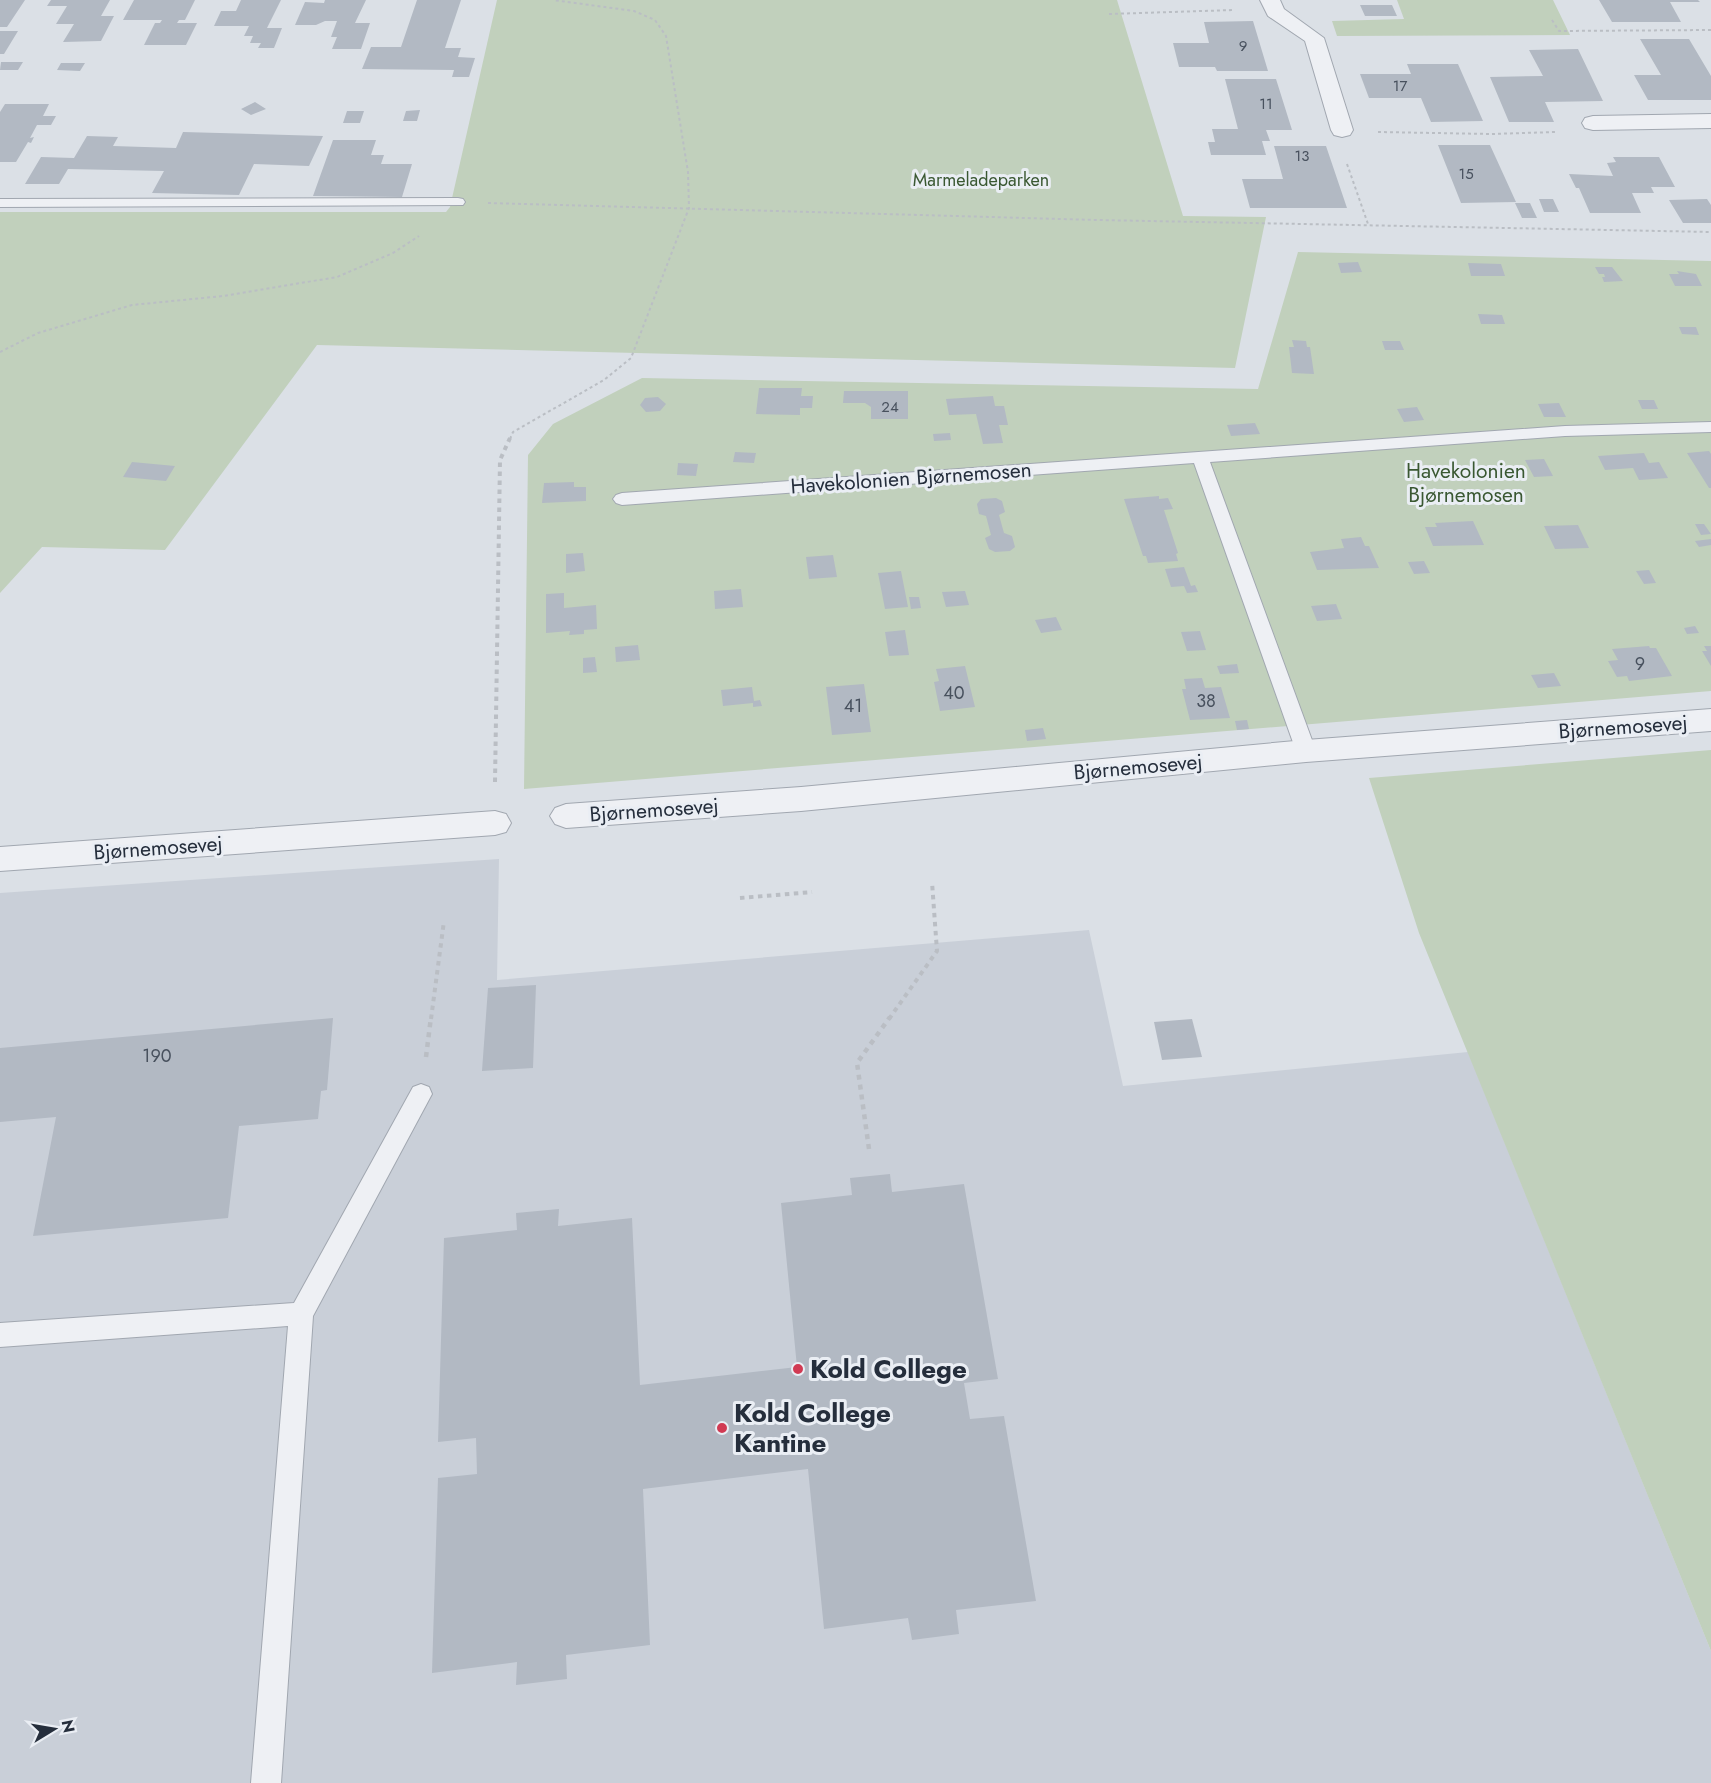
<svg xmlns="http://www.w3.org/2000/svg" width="1711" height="1783" font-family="Jost,sans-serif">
  <rect width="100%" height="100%" fill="#dbe0e6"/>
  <path fill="#c9cfd8" d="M499 859 497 980 1089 930 1123 1086 1468 1052 1711 1651V1783H0V893Z"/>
  <path fill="#c1d0bc" d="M497 0H1117L1183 216 1266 217 1235 368 317 345 165 550 42 547 0 593V212H446L450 207Z
    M1397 0H1553L1570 35 1337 36 1332 21 1404 19Z
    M1298 252 1711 261V691L524 789 528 455 553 424 642 378 1258 389Z
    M1711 750V1651L1419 933 1369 778Z"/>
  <path fill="#b2b9c3" d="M0 0H25L7 27H0Z
    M51 0H110L101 16H114L101 41 63 42 74 24H56L67 6H47Z
    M134 0H195L185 20H179L177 23H197L186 45H144L155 23H160L162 20H123Z
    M241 0H281L267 28H282L274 48H258L261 43H250L253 36H244L249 26H214L221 11H236Z
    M325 0H366L355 23H370L361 49H332L337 37H331L337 21H325L316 25H295L305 2 324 3Z
    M417 0H461L445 48H461L458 57 475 58 469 77H452L454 70 362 69 371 47H401Z
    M1599 0H1698L1700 2H1670L1681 22H1612Z
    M1360 5H1392L1397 16H1365Z
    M1253 21 1268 71H1217L1215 67H1179L1173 43H1209L1204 22Z
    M0 31H18L4 54H0Z
    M1640 39H1689L1711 76V100H1648L1634 75H1661Z
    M1578 49 1603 101 1545 102 1554 122H1509L1490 77 1543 76 1529 50Z
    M1 62H23L18 70H0Z
    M61 63H85L80 71 57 70Z
    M1407 64H1458L1483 121 1431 122 1421 98H1369L1360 74H1411Z
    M1225 79H1276L1292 130H1266L1270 141H1262L1266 155H1211L1208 142H1215L1212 129H1238Z
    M255 102 266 109 251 115 241 109Z
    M5 104H49L43 116H56L51 125H37L30 138 34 137 31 143 28 142 16 162H0V112Z
    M420 110 417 121H403L406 111Z
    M347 111H364L360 123H343Z
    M183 132 323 136 309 166 254 164 239 195 152 193 164 171 68 169 59 184H25L41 157 74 158 87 136 118 137 113 146 176 148Z
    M333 140H376L371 155H384L381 164H412L402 197 313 196Z
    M1438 145H1490L1516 202 1461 203Z
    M1274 146H1326L1347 208H1250L1242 179H1283Z
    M1613 157H1659L1675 187H1651L1654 193H1632L1641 213H1590L1579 188H1576L1569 174 1613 176 1607 163 1616 162Z
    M1539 199H1553L1559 212H1544Z
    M1707 199 1711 205V223H1683L1669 200Z
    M1515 203H1530L1537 218H1522Z
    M1358 262 1362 272 1341 273 1338 263Z
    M1468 263 1501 264 1505 276H1471Z
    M1595 267H1612L1623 281 1604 282 1602 277H1605L1604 274H1599Z
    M1677 271 1696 274 1702 286H1675L1669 274H1679Z
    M1478 314 1502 315 1505 324H1481Z
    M1679 327H1696L1699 335 1682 334Z
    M1292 340 1306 341 1307 347H1310L1314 374 1292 373 1289 347H1294Z
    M1382 341H1400L1404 350H1385Z
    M759 388H802L801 396H813L812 408H800V415L756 414Z
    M844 391H908V419H871V407L865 403H843Z
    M993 396 995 406H1004L1008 425H999L1003 443 983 444 976 414 949 415 946 399Z
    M658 397 666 404 660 411 646 412 640 405 645 398Z
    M1638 400H1654L1658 409H1642Z
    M1559 403 1566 417H1544L1538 404Z
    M1417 407 1424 420 1404 422 1397 409Z
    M1255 423 1260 434 1231 436 1227 425Z
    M950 433 951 440 934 441 933 434Z
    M1709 451 1711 454V488H1709L1687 453Z
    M735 452 756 453 754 463 733 462Z
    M1644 453 1649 463 1659 462 1668 478 1639 480 1633 468 1605 470 1598 456Z
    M1544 459 1553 476 1534 477 1525 460Z
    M132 462 175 466 166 481 123 477Z
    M678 463 698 464 696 476 677 475Z
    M574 482V487H586V501L542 503 544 483Z
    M1159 496V499L1168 498 1173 509 1164 510 1178 553 1176 554 1178 561 1148 563 1146 556H1143L1124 499Z
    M996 498 1002 501 1005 512 999 515 1004 533 1012 536 1015 547 1010 551 995 552 989 549 985 538 991 535 986 516 979 514 977 504 981 499Z
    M1473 521 1484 545 1433 546 1425 527H1437L1435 523Z
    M1695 524H1704L1711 534 1701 535Z
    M1578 525 1589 548 1555 549 1544 526Z
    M1361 537 1365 546H1369L1379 568 1317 570 1310 552 1344 548 1341 539Z
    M1711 539V545L1699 547 1695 541Z
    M583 553 585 571 566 573V554Z
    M833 555 837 577 809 579 806 557Z
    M1424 561 1430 573 1414 574 1408 562Z
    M1184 567 1191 586 1195 585 1198 592 1187 593 1184 586 1171 587 1165 569Z
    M1649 570 1656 583 1644 584 1636 571Z
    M901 571 908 607 885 609 878 573Z
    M741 589 743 607 715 609 714 591Z
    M965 591 969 605 946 607 942 592Z
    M564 593V608L596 605 597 629 584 630V634L569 635 570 631 546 633V594Z
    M909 597H919L921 608 911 609Z
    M1336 604 1342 619 1317 621 1311 606Z
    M1056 617 1062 630 1041 633 1035 620Z
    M1695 626 1699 633 1687 634 1684 628Z
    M905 630 909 655 889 656 885 632Z
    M1200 631 1206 650 1187 651 1181 632Z
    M638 645 640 660 616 662 615 647Z
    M1649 646 1650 648H1656L1672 676 1629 681 1627 676 1617 677 1608 661 1618 660 1612 649Z
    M1704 646H1711V666L1702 651H1707Z
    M595 657 597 672 583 673V658Z
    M1237 664 1239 673 1220 674 1217 666Z
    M965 666 975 707 940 711 934 682 939 681 936 669Z
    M1554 673 1561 686 1538 688 1531 675Z
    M1202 678 1205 688 1221 687 1230 718 1190 720 1182 689H1186L1184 679Z
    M864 684 871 732 832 735 826 687Z
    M752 687 754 701 760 700 762 706 753 707V703L723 706 721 690Z
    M1247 720 1249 729 1237 730 1235 721Z
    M1043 728 1046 739 1027 741 1025 730Z
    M536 985 533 1068 482 1071 488 988Z
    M333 1018 327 1090 321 1091 318 1119 239 1126 228 1218 33 1236 56 1117 0 1122V1048Z
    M1192 1019 1202 1057 1162 1060 1154 1022Z
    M890 1174 892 1192 964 1184 998 1379 964 1383 970 1419 1004 1416 1036 1601 956 1610 959 1634 912 1640 908 1618 824 1629 808 1469 643 1489 650 1645 566 1655 567 1679 516 1685 517 1662 432 1673 438 1478 477 1474 476 1438 438 1442 444 1238 517 1230 516 1213 559 1209 558 1226 632 1218 640 1385 797 1367 781 1203 852 1195 850 1178Z"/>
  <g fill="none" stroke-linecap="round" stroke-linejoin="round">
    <g stroke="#a1a7b0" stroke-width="2">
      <path id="lane" d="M458 198 463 199 465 202 463 205 0 207V199Z
        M1711 422V432L1565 436 1210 462 1316 751 1313 756 1306 758 1299 756 1296 751 1194 463 622 505 616 503 613 499 616 495 622 493 1565 426Z
        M421 1084 429 1087 432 1094 313 1316 281 1783H251L288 1326 0 1347V1323L294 1303 413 1087Z"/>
    </g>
    <g stroke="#a1a7b0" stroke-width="2">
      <path id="street" d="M1260 0H1280L1284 9 1324 38 1353 130 1350 135 1342 137 1334 135 1331 130 1305 41 1268 16Z
        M1711 114V128L1593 130 1585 128 1582 123 1585 118 1593 116Z
        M1711 709V731L1306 762 801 811 566 828 555 824 550 816 555 808 566 804 801 787 1306 740Z
        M495 811 506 814 511 823 506 832 495 835 0 871V847Z"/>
    </g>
    <path stroke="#babec4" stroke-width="2" stroke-dasharray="3 3" stroke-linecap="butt" d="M1109 14 1234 10
      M1552 20 1559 31 1711 30
      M1378 132 1491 134 1556 132
      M1347 164 1368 224
      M488 203 1098 220 1711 232
      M0 352 38 333 132 305 223 296 337 277 393 253 419 236
      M510 439 513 432 604 380 631 358 689 208 688 172 666 36 655 20 634 11 553 0"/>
    <path stroke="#babec4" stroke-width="4" stroke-dasharray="4.5 4.5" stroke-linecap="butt" d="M495 782 500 460 510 438
      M740 898 812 892
      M431 1019 444 921
      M889 1019 937 951 932 882"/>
    <path stroke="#babec4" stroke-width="4.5" stroke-dasharray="5 5" stroke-linecap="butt" d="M426 1057 431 1017
      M869 1149 857 1063 890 1017"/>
    <use href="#lane" fill="#eef0f4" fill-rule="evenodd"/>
    <use href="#street" fill="#eef0f4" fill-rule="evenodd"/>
  </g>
  <g fill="#d13a53" stroke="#eaeef4" stroke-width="2">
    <circle cx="798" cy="1369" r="6"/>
    <circle cx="722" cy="1428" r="6"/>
  </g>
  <g text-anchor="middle" stroke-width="6" stroke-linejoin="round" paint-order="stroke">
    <g font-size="15" fill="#48515e">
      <text x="1243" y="51">9</text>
      <text x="1400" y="91">17</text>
      <text x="1266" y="109">11</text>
      <text x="1302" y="161">13</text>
      <text x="1466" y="179">15</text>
      <text x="890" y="412">24</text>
    </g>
    <g font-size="18" fill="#3a5832" stroke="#eaeef4">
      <text x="981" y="186">Marmeladeparken</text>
    </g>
    <g font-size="18" fill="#48515e">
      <text x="1640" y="670">9</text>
      <text x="954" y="699">40</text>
      <text x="1206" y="707">38</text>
      <text x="853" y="712">41</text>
      <text x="157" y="1062">190</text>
    </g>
    <g font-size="21" fill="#3a5832" stroke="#eaeef4">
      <text x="1466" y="478">Havekolonien<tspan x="1466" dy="24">Bjørnemosen</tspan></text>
    </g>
    <g font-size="21" fill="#252e3c" stroke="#eaeef4">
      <text transform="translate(911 478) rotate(-4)" y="7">Havekolonien Bjørnemosen</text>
      <text transform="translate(1623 727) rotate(-4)" y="7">Bjørnemosevej</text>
      <text transform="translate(1138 767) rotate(-5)" y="7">Bjørnemosevej</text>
      <text transform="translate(654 810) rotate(-4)" y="7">Bjørnemosevej</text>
      <text transform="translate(158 848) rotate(-4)" y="7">Bjørnemosevej</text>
    </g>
    <g font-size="26" font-weight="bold" fill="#252e3c" stroke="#eaeef4" text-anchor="start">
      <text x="810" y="1378">Kold College</text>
      <text x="734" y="1422">Kold College<tspan x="734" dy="30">Kantine</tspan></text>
    </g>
  </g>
  <g transform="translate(54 1729) rotate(79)" stroke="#eaeef4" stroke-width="4.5" paint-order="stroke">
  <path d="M0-4.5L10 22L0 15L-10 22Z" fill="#252e3c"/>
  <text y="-9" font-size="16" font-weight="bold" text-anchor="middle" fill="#252e3c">N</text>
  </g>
</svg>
